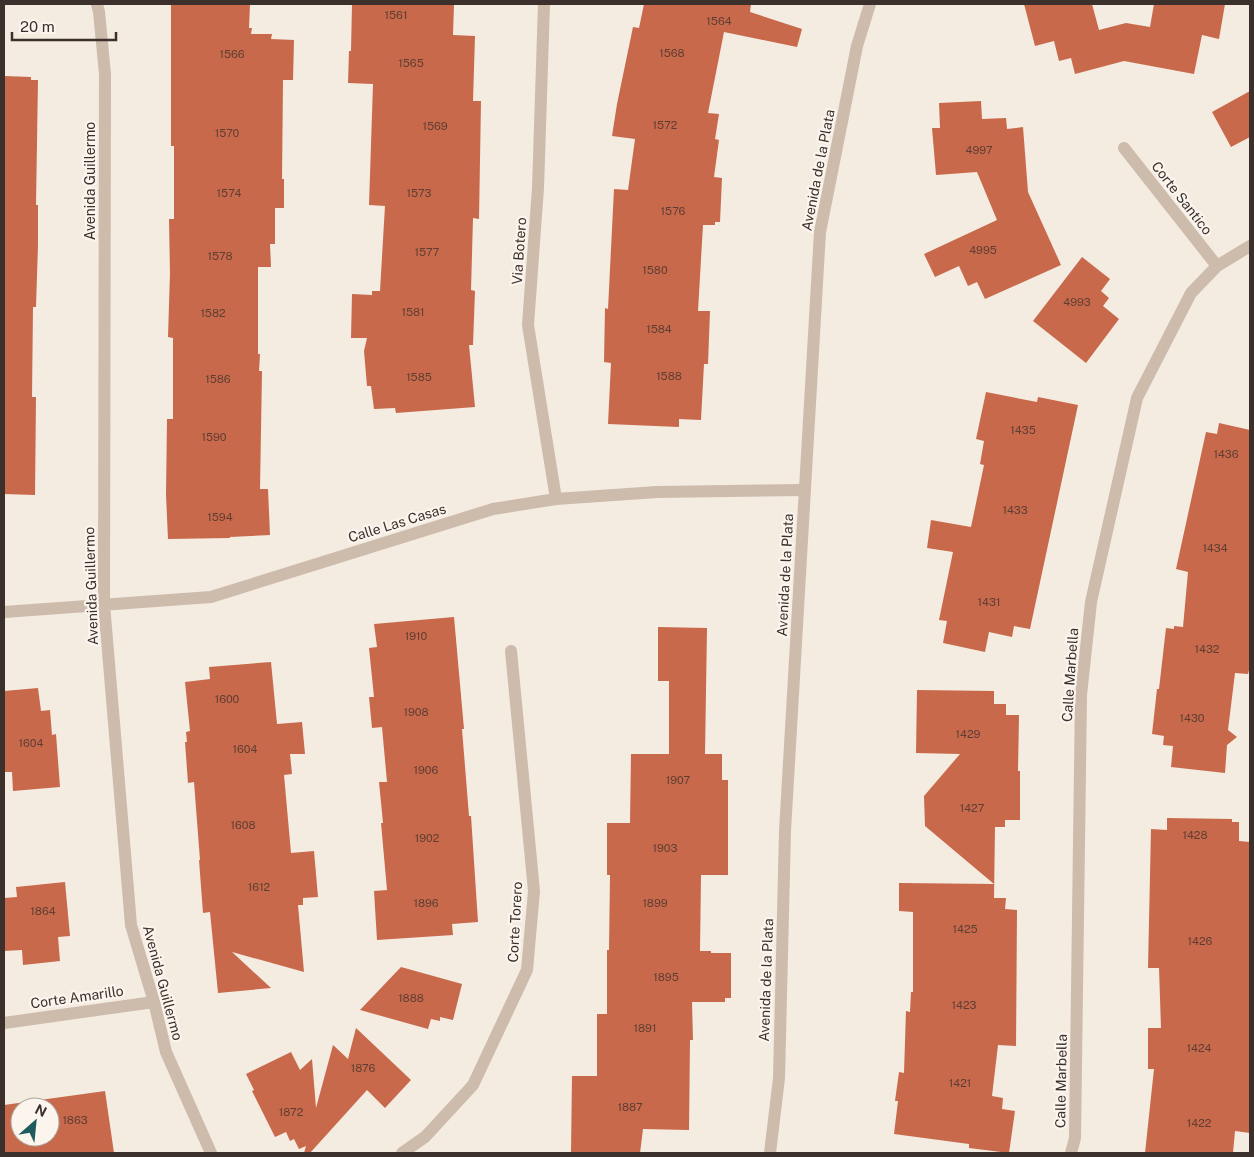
<svg xmlns="http://www.w3.org/2000/svg" width="1254" height="1157" font-family="'Public Sans',sans-serif">
  <rect width="100%" height="100%" fill="#f4ebe1"/>
  <path fill="#c8694b" fill-rule="evenodd" d="M171 4H250L249 28H252L251 34H272L271 39 294 40 293 80H283L282 179H284V208H275V244H270L271 267H258V354H260L259 371H262L260 489H268L270 535 230 537V538L168 539 166 495 167 419H173V338L168 337 170 273 169 219H174V146H171Z
    M352 4H454L453 35 475 36 473 101H481L479 219 473 218 471 290 475 291 473 345H469L475 407 396 413 395 408 374 409 371 386H367L364 351 367 338H351L352 294 372 295V291H380L385 206 369 205 373 84 348 83 349 51H351Z
    M644 4H751L750 12 802 29 797 47 724 32 708 113 719 114 715 139 719 140 714 177 722 178 720 222H715V225H703L698 311H710L708 364H704L701 420 679 419V427L608 424 611 363 604 362 605 308 608 309 614 189 628 190 635 139 612 136 617 104 633 27 639 28Z
    M1024 4H1092L1099 30 1126 23 1150 27 1154 4H1225L1219 39 1202 35 1194 74 1124 61 1075 74 1071 58 1059 61 1054 41 1035 46Z
    M4 76 31 77V80H38L36 205H38V245L36 307H33L32 397H36L35 495 4 494Z
    M1250 91V137L1231 147 1212 112Z
    M981 101 982 119 1006 118 1007 129 1023 127 1028 192 1061 265 985 299 977 282 968 286 959 266 935 277 924 254 997 220 977 172 936 175 932 128H940L939 103Z
    M1082 257 1110 279 1101 291 1109 298 1103 306 1119 319 1086 363 1033 321Z
    M986 392 1037 402 1038 397 1078 405 1030 629 1014 626 1012 637 989 632 985 652 943 643 947 621 939 620 953 552 927 548 931 520 971 527 984 465 980 464 984 441 976 439Z
    M1219 423 1250 430V671L1249 670 1248 674 1235 673 1228 730 1237 737 1227 745 1225 773 1171 767 1173 746 1163 745 1164 736 1152 734 1157 689H1159L1166 628 1174 629V626L1183 627 1188 572 1176 569 1206 432 1217 434Z
    M454 617 464 729H462L469 816H471L478 922 452 924 453 935 377 940 374 891 387 890 381 823H383L379 782H387L382 727 372 728 369 697H374L369 648 377 647 374 624Z
    M658 627 707 628 705 754H722V780H728V875H701L700 951H711V953H731V998H725V1002H692L693 1040H690L689 1130 643 1129 640 1153H571L572 1076H597V1014H607V950H609L610 875H607V823H630L631 754H669V681H658Z
    M271 662 277 724 302 722 305 754H290L292 774 284 775 291 853 314 851 318 897 303 898V905H298L304 972 232 952 271 988 218 993 210 912 203 913 199 860H200L194 782 188 783 185 742H187L186 732 190 731 185 682 210 679 209 667Z
    M38 688 41 711 50 710 52 735 56 734 60 787 13 791 12 772H5L4 758V691Z
    M917 690 994 691V704H1006V715H1019L1018 771H1020V820H1005V827H995L994 898H1006L1005 909 1017 910 1016 1046 998 1045 992 1096 1003 1098 1002 1109 1015 1111 1009 1153 969 1148V1144L894 1134 898 1101H895L899 1072 904 1073 906 1011 910 1012 911 992H913V912L899 911V883L994 884 925 826 924 796 960 754 916 753Z
    M1167 818 1232 819V822H1239V841L1250 842V1133L1235 1131 1233 1153H1145L1154 1069H1148V1028H1161L1159 968H1148L1151 829 1167 830Z
    M65 882 70 936 58 937 60 961 23 965 22 950 4 951V898L17 897 16 887Z
    M401 967 462 984 453 1020 440 1017V1021L431 1019 428 1029 360 1010Z
    M356 1028 411 1080 385 1108 367 1090 310 1153H304L306 1146 299 1149 294 1139 290 1141 286 1132 275 1137 252 1091 254 1090 246 1074 291 1052 300 1070 312 1059 316 1108 333 1045 348 1059Z
    M105 1091 114 1153H4V1105ZM20 1107H50V1137H20Z"/>
  <g fill="none" stroke-linecap="round" stroke-linejoin="round">
    <path stroke="#cdbbac" stroke-width="12" d="M97 4 99 12 105 74 104 604 131 925 154 1002 166 1052 211 1153
      M544 4 538 188 528 325 556 499
      M1124 148 1217 266
      M4 612 211 597 493 509 556 499 657 492 805 490
      M4 1023 154 1002
      M402 1153 425 1137 473 1085 527 970 534 891 511 651
      M1071 1153 1075 1138 1081 695 1091 602 1137 398 1191 293 1217 266 1250 246"/>
    <path stroke="#cdbbac" stroke-width="12" d="M770 1153 779 1078 785 831 820 232 857 46 870 4"/>
  </g>
  <g text-anchor="middle" stroke-width="4.5" stroke-linejoin="round" paint-order="stroke">
    <g font-size="11" fill="#5e3e33">
      <text x="396" y="19">1561</text>
      <text x="719" y="25">1564</text>
      <text x="672" y="57">1568</text>
      <text x="232" y="58">1566</text>
      <text x="411" y="67">1565</text>
      <text x="665" y="129">1572</text>
      <text x="435" y="130">1569</text>
      <text x="227" y="137">1570</text>
      <text x="979" y="154">4997</text>
      <text x="229" y="197">1574</text>
      <text x="419" y="197">1573</text>
      <text x="673" y="215">1576</text>
      <text x="983" y="254">4995</text>
      <text x="427" y="256">1577</text>
      <text x="220" y="260">1578</text>
      <text x="655" y="274">1580</text>
      <text x="1077" y="306">4993</text>
      <text x="413" y="316">1581</text>
      <text x="213" y="317">1582</text>
      <text x="659" y="333">1584</text>
      <text x="669" y="380">1588</text>
      <text x="419" y="381">1585</text>
      <text x="218" y="383">1586</text>
      <text x="1023" y="434">1435</text>
      <text x="214" y="441">1590</text>
      <text x="1226" y="458">1436</text>
      <text x="1015" y="514">1433</text>
      <text x="220" y="521">1594</text>
      <text x="1215" y="552">1434</text>
      <text x="989" y="606">1431</text>
      <text x="416" y="640">1910</text>
      <text x="1207" y="653">1432</text>
      <text x="227" y="703">1600</text>
      <text x="416" y="716">1908</text>
      <text x="1192" y="722">1430</text>
      <text x="968" y="738">1429</text>
      <text x="31" y="747">1604</text>
      <text x="245" y="753">1604</text>
      <text x="426" y="774">1906</text>
      <text x="678" y="784">1907</text>
      <text x="972" y="812">1427</text>
      <text x="243" y="829">1608</text>
      <text x="1195" y="839">1428</text>
      <text x="427" y="842">1902</text>
      <text x="665" y="852">1903</text>
      <text x="259" y="891">1612</text>
      <text x="426" y="907">1896</text>
      <text x="655" y="907">1899</text>
      <text x="43" y="915">1864</text>
      <text x="965" y="933">1425</text>
      <text x="1200" y="945">1426</text>
      <text x="666" y="981">1895</text>
      <text x="411" y="1002">1888</text>
      <text x="964" y="1009">1423</text>
      <text x="645" y="1032">1891</text>
      <text x="1199" y="1052">1424</text>
      <text x="363" y="1072">1876</text>
      <text x="960" y="1087">1421</text>
      <text x="630" y="1111">1887</text>
      <text x="291" y="1116">1872</text>
      <text x="75" y="1124">1863</text>
      <text x="1199" y="1127">1422</text>
    </g>
    <g font-size="14" fill="#3b302b" stroke="#fbf5ee">
      <text transform="translate(818 170) rotate(-79)" y="5">Avenida de la Plata</text>
      <text transform="translate(90 181) rotate(-90)" y="5">Avenida Guillermo</text>
      <text transform="translate(1182 198) rotate(52)" y="5">Corte Santico</text>
      <text transform="translate(519 251) rotate(-86)" y="5">Via Botero</text>
      <text transform="translate(397 523) rotate(-17)" y="5">Calle Las Casas</text>
      <text transform="translate(785 575) rotate(-87)" y="5">Avenida de la Plata</text>
      <text transform="translate(91 586) rotate(-92)" y="5">Avenida Guillermo</text>
      <text transform="translate(1070 675) rotate(-86)" y="5">Calle Marbella</text>
      <text transform="translate(515 922) rotate(-87)" y="5">Corte Torero</text>
      <text transform="translate(766 980) rotate(-88)" y="5">Avenida de la Plata</text>
      <text transform="translate(163 983) rotate(75)" y="5">Avenida Guillermo</text>
      <text transform="translate(77 997) rotate(-8)" y="5">Corte Amarillo</text>
      <text transform="translate(1061 1081) rotate(-89)" y="5">Calle Marbella</text>
    </g>
  </g>
  <rect width="1254" height="1157" fill="none" stroke="#3b302b" stroke-width="10"/>
  <g transform="translate(35 1122) rotate(27)"><circle r="24" fill="#fbf5ee" stroke="#aea6a0"/>
  <path d="M0-4L9 19L0 12L-9 19Z" fill="#1f5a5e"/>
  <text y="-8" font-size="14" font-weight="bold" text-anchor="middle" fill="#3b302b">N</text>
  </g>
  <path d="M12 32v8h104v-8" fill="none" stroke="#3b302b" stroke-width="2.5"/>
  <text x="20" y="32" font-size="15" fill="#3b302b" stroke="#fbf5ee" stroke-width="4" paint-order="stroke">20 m</text>
</svg>
